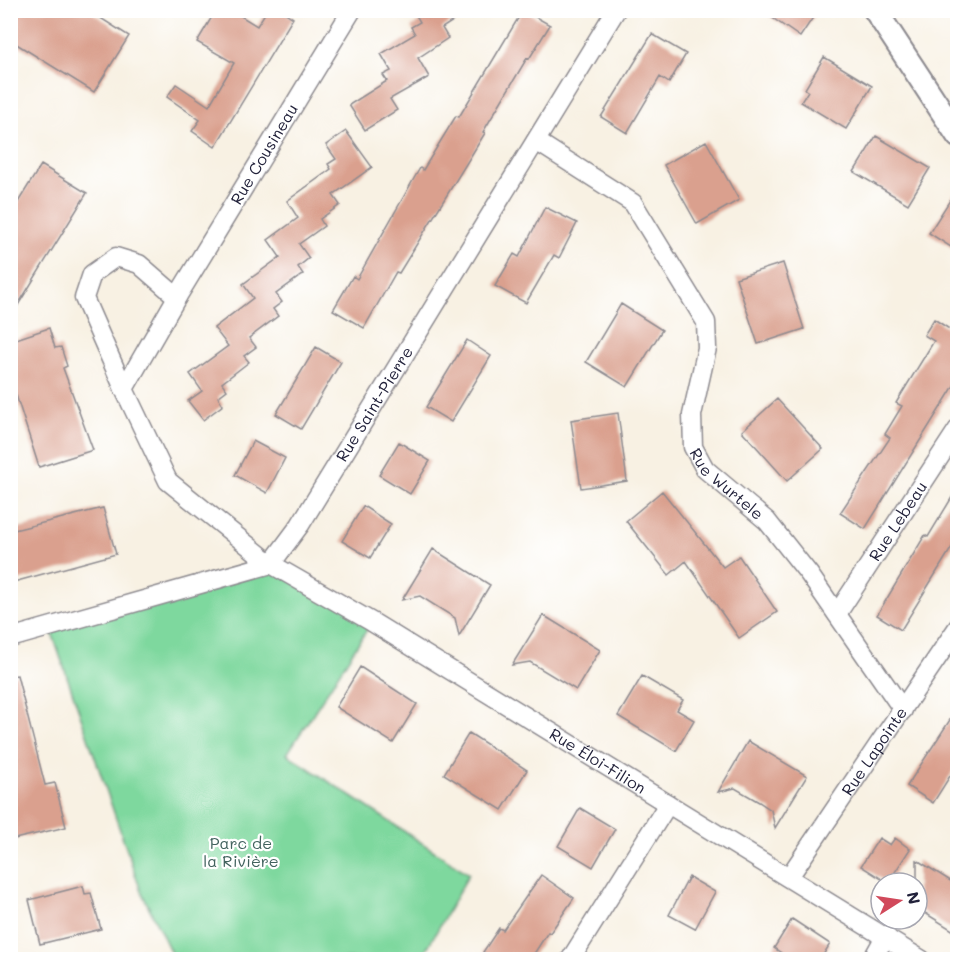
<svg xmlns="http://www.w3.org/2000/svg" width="968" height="970" font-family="Mali,sans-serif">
  <rect width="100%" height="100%" fill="#fff"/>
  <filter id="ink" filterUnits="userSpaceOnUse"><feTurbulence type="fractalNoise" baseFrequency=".0167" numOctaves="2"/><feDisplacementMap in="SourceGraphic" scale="12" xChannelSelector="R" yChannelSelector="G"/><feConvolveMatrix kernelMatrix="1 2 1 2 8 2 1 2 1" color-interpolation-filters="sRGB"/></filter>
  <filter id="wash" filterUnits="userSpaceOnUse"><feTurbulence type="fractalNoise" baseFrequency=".008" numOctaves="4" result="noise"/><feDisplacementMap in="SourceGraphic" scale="24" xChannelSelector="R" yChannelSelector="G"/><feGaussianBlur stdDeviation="1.35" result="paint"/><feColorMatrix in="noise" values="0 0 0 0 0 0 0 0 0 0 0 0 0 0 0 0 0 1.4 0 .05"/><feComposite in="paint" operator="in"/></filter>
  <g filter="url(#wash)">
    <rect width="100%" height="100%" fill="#f8f1e3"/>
    <path fill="#7ed89e" stroke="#507d6c" stroke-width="1.5" d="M271 564 372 622 287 754 469 874 421 959H174L141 891 50 627Z"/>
    <g id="blocks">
      <path fill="#daa08e" d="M10 10H88L129 36 94 92 10 40Z
        M216 10H231L257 26 267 10H281L293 18 215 147 192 131 200 120 167 97 176 84 209 106 234 63 197 42Z
        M413 10H446L453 21 442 28 448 38 418 58 429 77 390 99 397 110 365 130 349 105 387 81 383 75 391 71 381 54 415 34 411 27 420 22Z
        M523 10 550 25 529 59 527 58 483 132 485 133 399 273 396 272 364 328 333 310 353 276 357 279 420 168 423 170 456 116 459 117Z
        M761 10H818L800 37Z
        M652 34 686 54 669 83 660 77 627 133 601 117Z
        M824 57 872 86 846 129 801 102 808 91 805 89Z
        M346 131 372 167 333 195 340 205 320 219 324 226 299 244 309 258 298 267 303 274 276 294 282 302 273 309 278 316 249 338 256 347 244 356 249 362 222 383 227 390 218 397 223 405 203 420 188 401 202 391 190 374 228 346 214 328 253 298 243 284 280 257 268 240 298 218 287 201 331 169 328 164 336 159 326 145Z
        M876 136 930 168 908 204 854 172Z
        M706 141 739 200 697 224 664 165Z
        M41 165 87 193 10 318V215Z
        M957 189V251L929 233Z
        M545 207 577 223 559 258 554 255 526 303 495 286 514 254 519 257Z
        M783 263 804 329 758 344 736 278Z
        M621 304 662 330 627 387 586 362Z
        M934 319 957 334V381L865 529 840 513 890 438 885 434 902 406 896 403 934 341 924 335Z
        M49 328 55 348 61 347 67 366 63 368 93 450 39 467 10 376V341Z
        M467 340 491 356 451 422 426 407Z
        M316 347 341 362 301 429 276 414Z
        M777 399 823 449 787 481 742 431Z
        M618 413 627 481 581 488 571 420Z
        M253 441 285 458 267 493 235 475Z
        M399 442 430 461 410 494 379 475Z
        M957 489V539L901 630 877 615 925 535 928 537Z
        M662 491 723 567 739 556 777 612 739 638 686 561 669 575 626 521Z
        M363 506 391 524 370 558 342 541Z
        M103 508 116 554 10 583V531Z
        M433 549 490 585 459 636 455 618 420 596 402 600Z
        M543 615 600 650 576 690 530 662 512 665Z
        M360 667 417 704 393 743 336 707Z
        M17 675 45 785 55 783 66 827 10 840V676Z
        M642 676 683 700 677 710 694 720 676 751 618 716Z
        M957 709V765L933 803 907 786Z
        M469 733 527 770 502 810 444 774Z
        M748 741 807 776 775 828 771 810 759 802 735 788 718 792Z
        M580 808 615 829 593 867 558 846Z
        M879 838 890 845 895 838 910 849 888 883 861 866Z
        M917 860 957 885V933L917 908Z
        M541 875 574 898 550 933 548 932 530 960H495L483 952 499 928 503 930Z
        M689 877 715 892 695 929 669 915Z
        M83 886 85 894 91 893 101 929 40 944 29 900Z
        M792 919 830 944 820 960H792L774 948Z"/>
    </g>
  </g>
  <g filter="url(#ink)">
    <use href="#blocks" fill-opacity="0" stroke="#8d8a8f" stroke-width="1.5"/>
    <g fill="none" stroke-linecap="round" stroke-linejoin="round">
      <g stroke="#8d8a8f" stroke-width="21">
        <g id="minor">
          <path id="s1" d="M352 10 177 297 124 389 168 481 271 564 372 622 922 960"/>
          <path id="s2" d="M536 141 633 203 706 322 707 348 692 415 693 447 705 469 767 521 809 574 903 710"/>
          <path d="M124 389 84 298 92 274 116 257 139 264 177 297"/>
          <path id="s3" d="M837 614 958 429"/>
          <path id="s4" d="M10 638 271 564 300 525 616 10"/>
          <path id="s5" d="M789 877 958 627"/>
          <path d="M570 960 668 804"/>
          <path d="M872 960 886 935"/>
        </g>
      </g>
      <g stroke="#8d8a8f" stroke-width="26">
        <path id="tertiary" d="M875 10 958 136"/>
      </g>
      <use href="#minor" stroke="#fff" stroke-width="18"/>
      <use href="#tertiary" stroke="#fff" stroke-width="22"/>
    </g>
  </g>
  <g text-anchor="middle" stroke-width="4.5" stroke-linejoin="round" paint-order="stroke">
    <g font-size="16" fill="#22223b" stroke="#fff">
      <text transform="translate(264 154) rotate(-59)" y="6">Rue Cousineau</text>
      <text dy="6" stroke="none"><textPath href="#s4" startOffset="462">Rue Saint-Pierre</textPath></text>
      <text dy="6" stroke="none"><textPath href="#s2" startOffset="432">Rue Wurtele</textPath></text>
      <text dy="6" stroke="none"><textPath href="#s3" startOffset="111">Rue Lebeau</textPath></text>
      <text dy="6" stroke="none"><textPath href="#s5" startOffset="152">Rue Lapointe</textPath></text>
      <text dy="6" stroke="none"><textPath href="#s1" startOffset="1058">Rue Éloi-Filion</textPath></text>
    </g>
    <g font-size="16" fill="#42625e" stroke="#fff">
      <text x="241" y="849">Parc de<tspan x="241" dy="18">la Rivière</tspan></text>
    </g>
  </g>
  <rect width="968" height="970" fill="none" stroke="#fff" stroke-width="36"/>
  <g transform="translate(899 901) rotate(78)"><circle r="28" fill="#ffffff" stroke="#a7a7b1" stroke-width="1.5"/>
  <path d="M0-4.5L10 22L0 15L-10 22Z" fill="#d1495b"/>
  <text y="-9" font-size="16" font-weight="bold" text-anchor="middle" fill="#22223b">N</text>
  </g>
</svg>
